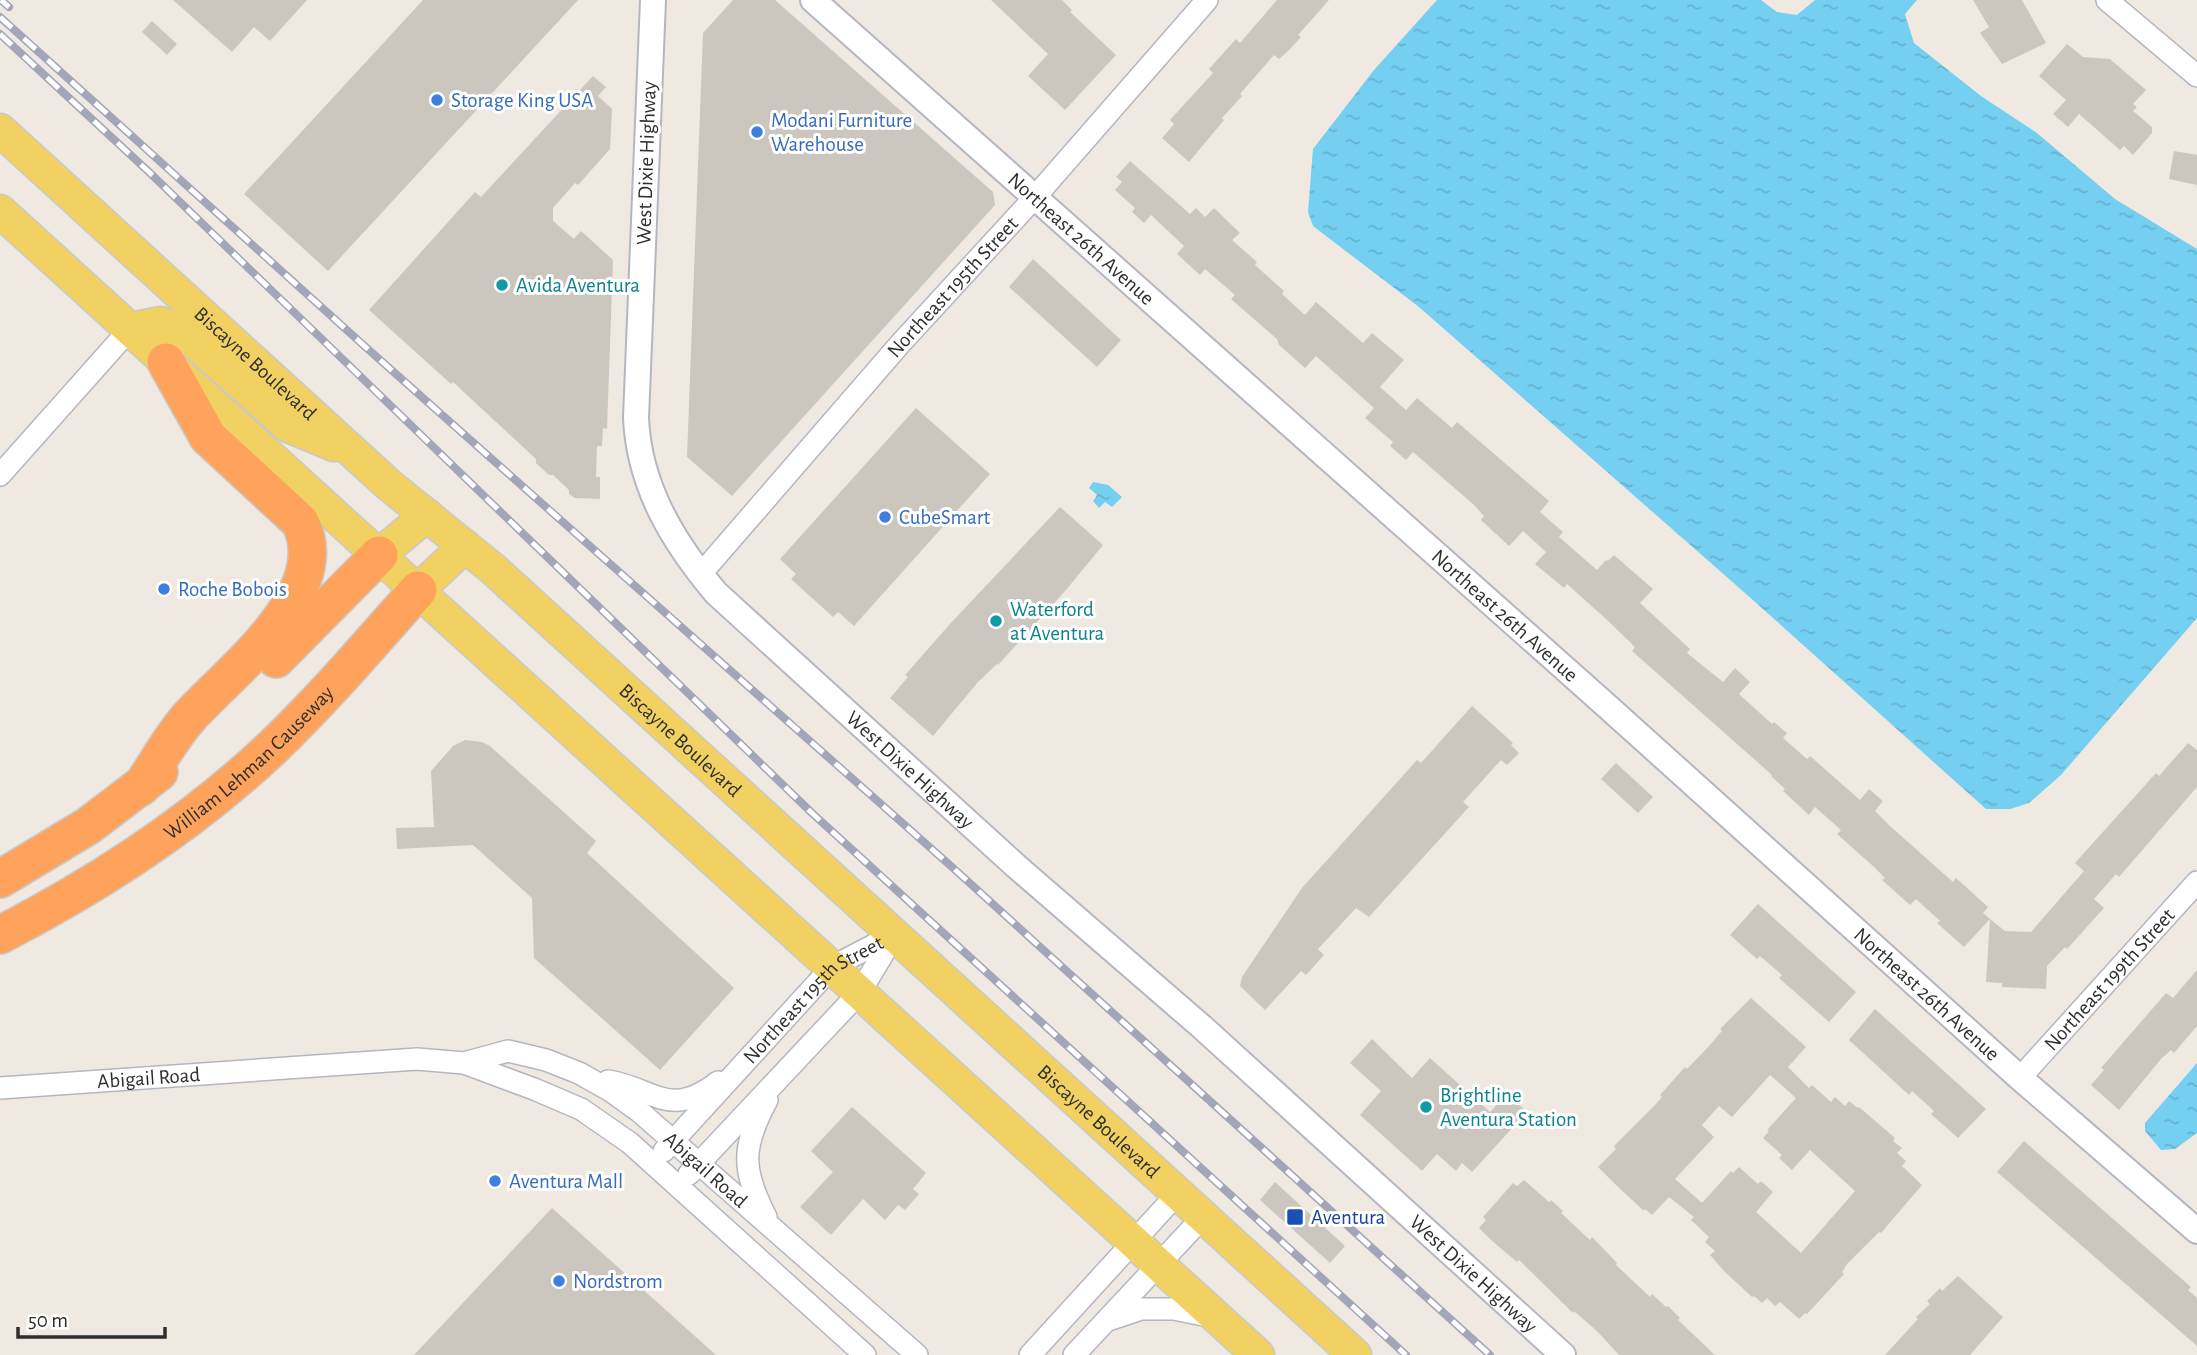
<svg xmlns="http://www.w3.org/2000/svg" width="2197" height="1355" font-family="'Alegreya Sans',sans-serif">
  <defs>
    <pattern id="water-ripples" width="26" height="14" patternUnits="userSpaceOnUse" patternTransform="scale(1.75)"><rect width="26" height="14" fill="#75cff0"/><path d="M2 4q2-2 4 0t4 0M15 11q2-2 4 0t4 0" fill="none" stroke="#66b2ce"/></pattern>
  </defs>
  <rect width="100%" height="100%" fill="#efe9e1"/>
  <path fill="url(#water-ripples)" d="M1437 0H1761L1777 12 1797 15 1815 0H1917L1905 14 1914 43 1981 96 2037 133 2115 199 2197 249V618L2061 775 2029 803 2010 809H1986L1745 593 1419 307 1313 226 1308 212 1313 149 1374 70Z
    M1093 482 1108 485 1122 497 1112 507 1105 502 1099 508 1093 501 1097 495 1089 488Z
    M2197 1063V1133L2175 1149 2161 1150 2145 1131V1123Z"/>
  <path fill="#cbc7bf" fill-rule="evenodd" d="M173 0H307L270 41 254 27 232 52Z
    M423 0H578L328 271 244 194Z
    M733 0H775L993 192 995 205 732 496 687 457 703 33Z
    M991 0H1062L1072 10 1070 12 1116 55 1065 110 1028 76 1048 54Z
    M1277 0H1329L1298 35 1301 37 1288 51 1279 59 1274 55 1240 94 1242 96 1222 118 1224 120 1189 162 1162 138 1174 124 1170 120 1213 73 1209 69 1236 39 1240 43Z
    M1973 0H2022L2046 43 2002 64 1980 33 1989 27Z
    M152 21 177 44 167 55 142 32Z
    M2067 44 2083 57 2110 59 2146 90 2133 104 2137 107 2133 111 2152 127V133L2133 155 2124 146 2120 150 2079 114 2068 127 2053 114 2066 100 2039 76Z
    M593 76 606 87 598 96 612 109 610 149 578 185 575 183 553 208V221L574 239 581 231 613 260 607 429 603 428 602 446H597L596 477H600V499L575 498 569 494V490L553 475H549L536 463V459L453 382 451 384 369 310 475 192 481 197Z
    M2174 151 2197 155V185L2169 179Z
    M1130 161 1190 214 1196 208 1205 217 1214 208 1240 233 1232 240 1257 262 1255 265 1284 291 1282 294 1305 315 1316 302 1363 343 1372 333 1404 360 1380 387 1406 410 1417 398 1452 428 1457 422 1549 501 1540 512 1563 532 1559 537 1597 570 1606 560 1608 561 1614 555 1653 589 1640 603 1690 649 1687 653 1723 682 1735 668 1750 682 1739 694 1772 724 1774 722 1787 733 1783 738 1807 759 1810 756 1860 800 1869 789 1883 801 1875 811 1890 826 1953 882 1956 878 1988 907 1983 913 1990 919 1964 947 1937 923 1940 921 1916 899 1910 905 1882 880 1885 878 1873 866 1837 834 1841 830 1815 807 1809 815 1783 791 1785 789 1771 776 1772 775 1632 651 1635 647 1605 618 1567 584 1564 588 1535 564 1546 552 1523 531 1509 546 1481 520 1484 516 1474 505 1413 452 1406 460 1390 446 1393 442 1365 418 1374 408 1316 356 1305 368 1279 345 1277 339 1231 299 1235 295 1205 269 1200 275 1177 254 1184 246 1151 215 1144 223 1132 212 1135 208 1115 190 1122 182 1116 177Z
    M1033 259 1121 340 1097 367 1009 287Z
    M916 408 990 474 854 626 838 612 833 617 791 579 796 574 780 559Z
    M1060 507 1103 545 1066 590 998 665 997 664 978 682 933 736 890 698 908 677 905 675 950 624Z
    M1472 706 1513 743 1511 745 1519 753 1507 765 1501 760 1463 802 1469 807 1369 917 1356 908 1318 949 1324 955 1306 975 1301 971 1265 1010 1240 986 1242 977 1302 888 1417 760 1421 763Z
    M465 740 482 742 490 746 596 841 587 853 734 988 660 1070 534 958 532 898 473 845 397 849 396 828 434 827 431 771 453 746Z
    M2188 743 2197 750V787L2119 877 2116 874 2094 899 2104 908 2067 949 2065 947 2047 966 2046 989 2002 987V983L1986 982 1990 919 2005 931 2031 932 2084 871 2075 863 2156 773 2159 776Z
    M1616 763 1653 797 1638 813 1601 779Z
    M1758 904 1856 992 1829 1022 1779 978 1782 975 1760 956 1757 959 1730 935Z
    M2197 970V1026L2174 1053 2171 1050 2161 1059 2119 1110 2091 1085 2104 1070 2101 1068 2166 993 2173 998Z
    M1751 998 1806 1047 1788 1067 1809 1088 1812 1085 1831 1102 1835 1097 1845 1106 1849 1101 1858 1108 1859 1107 1895 1138 1893 1141 1902 1148 1897 1153 1906 1161 1902 1166 1922 1185 1881 1233 1879 1232 1847 1264 1842 1272 1844 1274 1807 1314 1805 1313 1799 1319 1780 1302 1775 1306 1767 1298 1762 1303 1754 1296 1752 1297 1724 1271 1710 1255 1715 1251 1705 1242 1709 1237 1691 1220 1694 1217 1669 1197 1652 1215 1645 1209 1644 1211 1618 1187 1598 1167 1616 1149 1614 1146 1656 1104 1662 1097 1660 1095 1685 1067 1687 1069 1709 1046 1722 1031 1720 1029ZM1770 1075 1796 1098 1767 1130 1769 1131 1763 1138 1782 1155 1779 1158 1792 1170 1810 1150 1855 1191 1801 1253 1756 1212 1773 1192 1761 1181 1758 1184 1739 1167 1733 1173 1731 1171 1702 1203 1675 1179 1714 1137 1702 1125 1719 1106 1732 1117Z
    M1875 1009 1986 1109 1958 1138 1931 1114 1934 1111 1912 1091 1909 1095 1849 1040Z
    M1372 1039 1412 1078 1430 1058 1490 1112 1507 1094 1527 1112 1472 1172 1462 1163 1456 1171 1437 1154 1422 1171 1360 1115 1381 1091 1350 1063Z
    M852 1107 926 1173 913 1189 919 1194 905 1210 898 1205 885 1220 863 1199 831 1235 800 1207 833 1172 811 1151Z
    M2024 1141 2191 1287 2188 1290 2197 1298V1346L1997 1172Z
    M1524 1180 1549 1202 1551 1200 1563 1211 1561 1213 1590 1240 1592 1237 1617 1263 1616 1265 1650 1297 1652 1294 1666 1307 1668 1306 1680 1318 1678 1320 1715 1355H1619L1598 1332 1574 1311 1573 1313 1519 1260 1517 1262 1491 1240 1479 1228 1486 1220 1483 1217 1513 1183 1517 1186Z
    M1275 1182 1345 1246 1330 1263 1260 1200Z
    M552 1208 716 1355H414Z
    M1958 1276 2003 1317 1970 1355H1885L1918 1319 1916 1317 1930 1304 1927 1301 1940 1288 1942 1291Z"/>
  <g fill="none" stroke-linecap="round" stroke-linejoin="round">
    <g stroke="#b4b7c1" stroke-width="24">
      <g id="minor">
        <path d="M2107 0 2197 76"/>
        <path d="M0 475 130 329"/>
        <path id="s1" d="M700 575 900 344 1035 197 1207 0"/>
        <path id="s2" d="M464 1063 508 1051 546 1060 579 1073 611 1091 640 1112 917 1355"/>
        <path id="s3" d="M2020 1078 2197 882"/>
        <path d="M608 1081C654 1088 669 1120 718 1082"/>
        <path id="s4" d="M0 1088 417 1059 464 1063 534 1089 581 1109 630 1143 865 1355"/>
        <path id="s5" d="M664 1151 832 967 895 934"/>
        <path d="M689 1174 860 992 895 934"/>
        <path d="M766 1217C742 1170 741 1148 767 1100"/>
        <path d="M1111 1319 1141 1309H1174L1213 1317"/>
        <path d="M1030 1355 1178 1193"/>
        <path d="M1074 1355 1203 1217"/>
      </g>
    </g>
    <g stroke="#b4b7c1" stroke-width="28">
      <g id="tertiary">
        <path id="s6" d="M653 0 636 418C639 486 673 542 716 593L1016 866 1202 1027 1563 1355"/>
        <path id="s7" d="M813 0 1608 707 2020 1078 2197 1231"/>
      </g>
    </g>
    <g stroke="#c9c9c9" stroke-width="35">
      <g id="primary">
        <path id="s8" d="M0 130 389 485 493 569 1355 1355"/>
        <path d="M0 211 1258 1355"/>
        <path d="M130 329 161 323 182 331 288 426 334 445"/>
        <path d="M379 555 427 515"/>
        <path d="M418 590 465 546"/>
      </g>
    </g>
    <g stroke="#c9c9c9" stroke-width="40">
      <g id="motorway">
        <path d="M276 659 379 555"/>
        <path d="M141 787C157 764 171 737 190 716 231 671 336 592 300 522L208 437 166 362"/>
        <path d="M0 879 88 826 159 772"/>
        <path id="s9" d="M0 935C99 884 193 823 274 746 325 697 371 643 418 590"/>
      </g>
    </g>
    <use href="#minor" stroke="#fff" stroke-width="21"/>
    <use href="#tertiary" stroke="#fff" stroke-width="24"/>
    <use href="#primary" stroke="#f2d163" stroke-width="32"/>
    <use href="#motorway" stroke="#ffa35c" stroke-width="37"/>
    <g stroke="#a3a6b8" stroke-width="8">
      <path id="rail" d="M1 0 9 7
        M0 17 370 351 952 867 1490 1355
        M0 34 149 172 813 814 1406 1355"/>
    </g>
    <use href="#rail" stroke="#fff" stroke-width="5" stroke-dasharray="16" stroke-linecap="butt"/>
  </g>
  <g fill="#3f7fe0" stroke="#fff" stroke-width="2.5">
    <circle cx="437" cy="100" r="7"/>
    <circle cx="757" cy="132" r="7"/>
    <circle cx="885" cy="517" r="7"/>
    <circle cx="164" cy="589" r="7"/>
    <circle cx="495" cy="1181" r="7"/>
    <circle cx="559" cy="1281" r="7"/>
  </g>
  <g fill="#0f9aa8" stroke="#fff" stroke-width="2.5">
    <circle cx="502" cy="285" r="7"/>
    <circle cx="996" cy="621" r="7"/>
    <circle cx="1426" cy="1107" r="7"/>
  </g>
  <rect fill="#1a4fb4" stroke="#fff" stroke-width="2.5" x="1286" y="1208" width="18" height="18" rx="3.5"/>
  <g text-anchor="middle" stroke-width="6" stroke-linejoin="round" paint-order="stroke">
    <g font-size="21" fill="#366cbe" stroke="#fff" text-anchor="start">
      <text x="451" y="107">Storage King USA</text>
      <text x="771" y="127">Modani Furniture<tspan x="771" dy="24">Warehouse</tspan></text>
      <text x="899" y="524">CubeSmart</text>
      <text x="178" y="596">Roche Bobois</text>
      <text x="509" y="1188">Aventura Mall</text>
      <text x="573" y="1288">Nordstrom</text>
    </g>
    <g font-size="21" fill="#2e2e2e" stroke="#fff">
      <text transform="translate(646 163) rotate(-88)" y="7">West Dixie Highway</text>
      <text dy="7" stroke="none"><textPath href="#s7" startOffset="359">Northeast 26th Avenue</textPath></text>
      <text dy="7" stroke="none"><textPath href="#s1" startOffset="383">Northeast 195th Street</textPath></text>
      <text dy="7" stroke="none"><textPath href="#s8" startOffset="346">Biscayne Boulevard</textPath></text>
      <text dy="7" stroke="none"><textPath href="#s7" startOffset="926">Northeast 26th Avenue</textPath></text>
      <text dy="7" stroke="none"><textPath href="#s8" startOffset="914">Biscayne Boulevard</textPath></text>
      <text dy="7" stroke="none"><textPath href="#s9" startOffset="304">William Lehman Causeway</textPath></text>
      <text dy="7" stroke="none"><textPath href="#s6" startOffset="877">West Dixie Highway</textPath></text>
      <text dy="7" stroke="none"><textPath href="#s3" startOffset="133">Northeast 199th Street</textPath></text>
      <text dy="7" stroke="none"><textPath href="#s7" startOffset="1493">Northeast 26th Avenue</textPath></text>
      <text dy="7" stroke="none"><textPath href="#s5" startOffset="214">Northeast 195th Street</textPath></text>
      <text dy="7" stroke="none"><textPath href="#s4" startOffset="149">Abigail Road</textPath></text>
      <text dy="7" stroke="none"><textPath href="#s8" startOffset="1480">Biscayne Boulevard</textPath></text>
      <text dy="7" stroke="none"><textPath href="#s2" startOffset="280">Abigail Road</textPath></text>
      <text dy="7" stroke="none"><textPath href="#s6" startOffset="1633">West Dixie Highway</textPath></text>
    </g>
    <g font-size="21" fill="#0d838f" stroke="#fff" text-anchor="start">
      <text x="516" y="292">Avida Aventura</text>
      <text x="1010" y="616">Waterford<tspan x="1010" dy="24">at Aventura</tspan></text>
      <text x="1440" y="1102">Brightline<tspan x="1440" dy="24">Aventura Station</tspan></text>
    </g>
    <g font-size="21" fill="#164399" stroke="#fff" text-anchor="start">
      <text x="1311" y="1224">Aventura</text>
    </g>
  </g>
  <path d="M18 1327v10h147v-10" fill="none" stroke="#2e2e2e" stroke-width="3.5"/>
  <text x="28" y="1327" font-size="21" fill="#2e2e2e" stroke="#ffffff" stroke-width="5" paint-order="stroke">50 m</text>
</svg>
